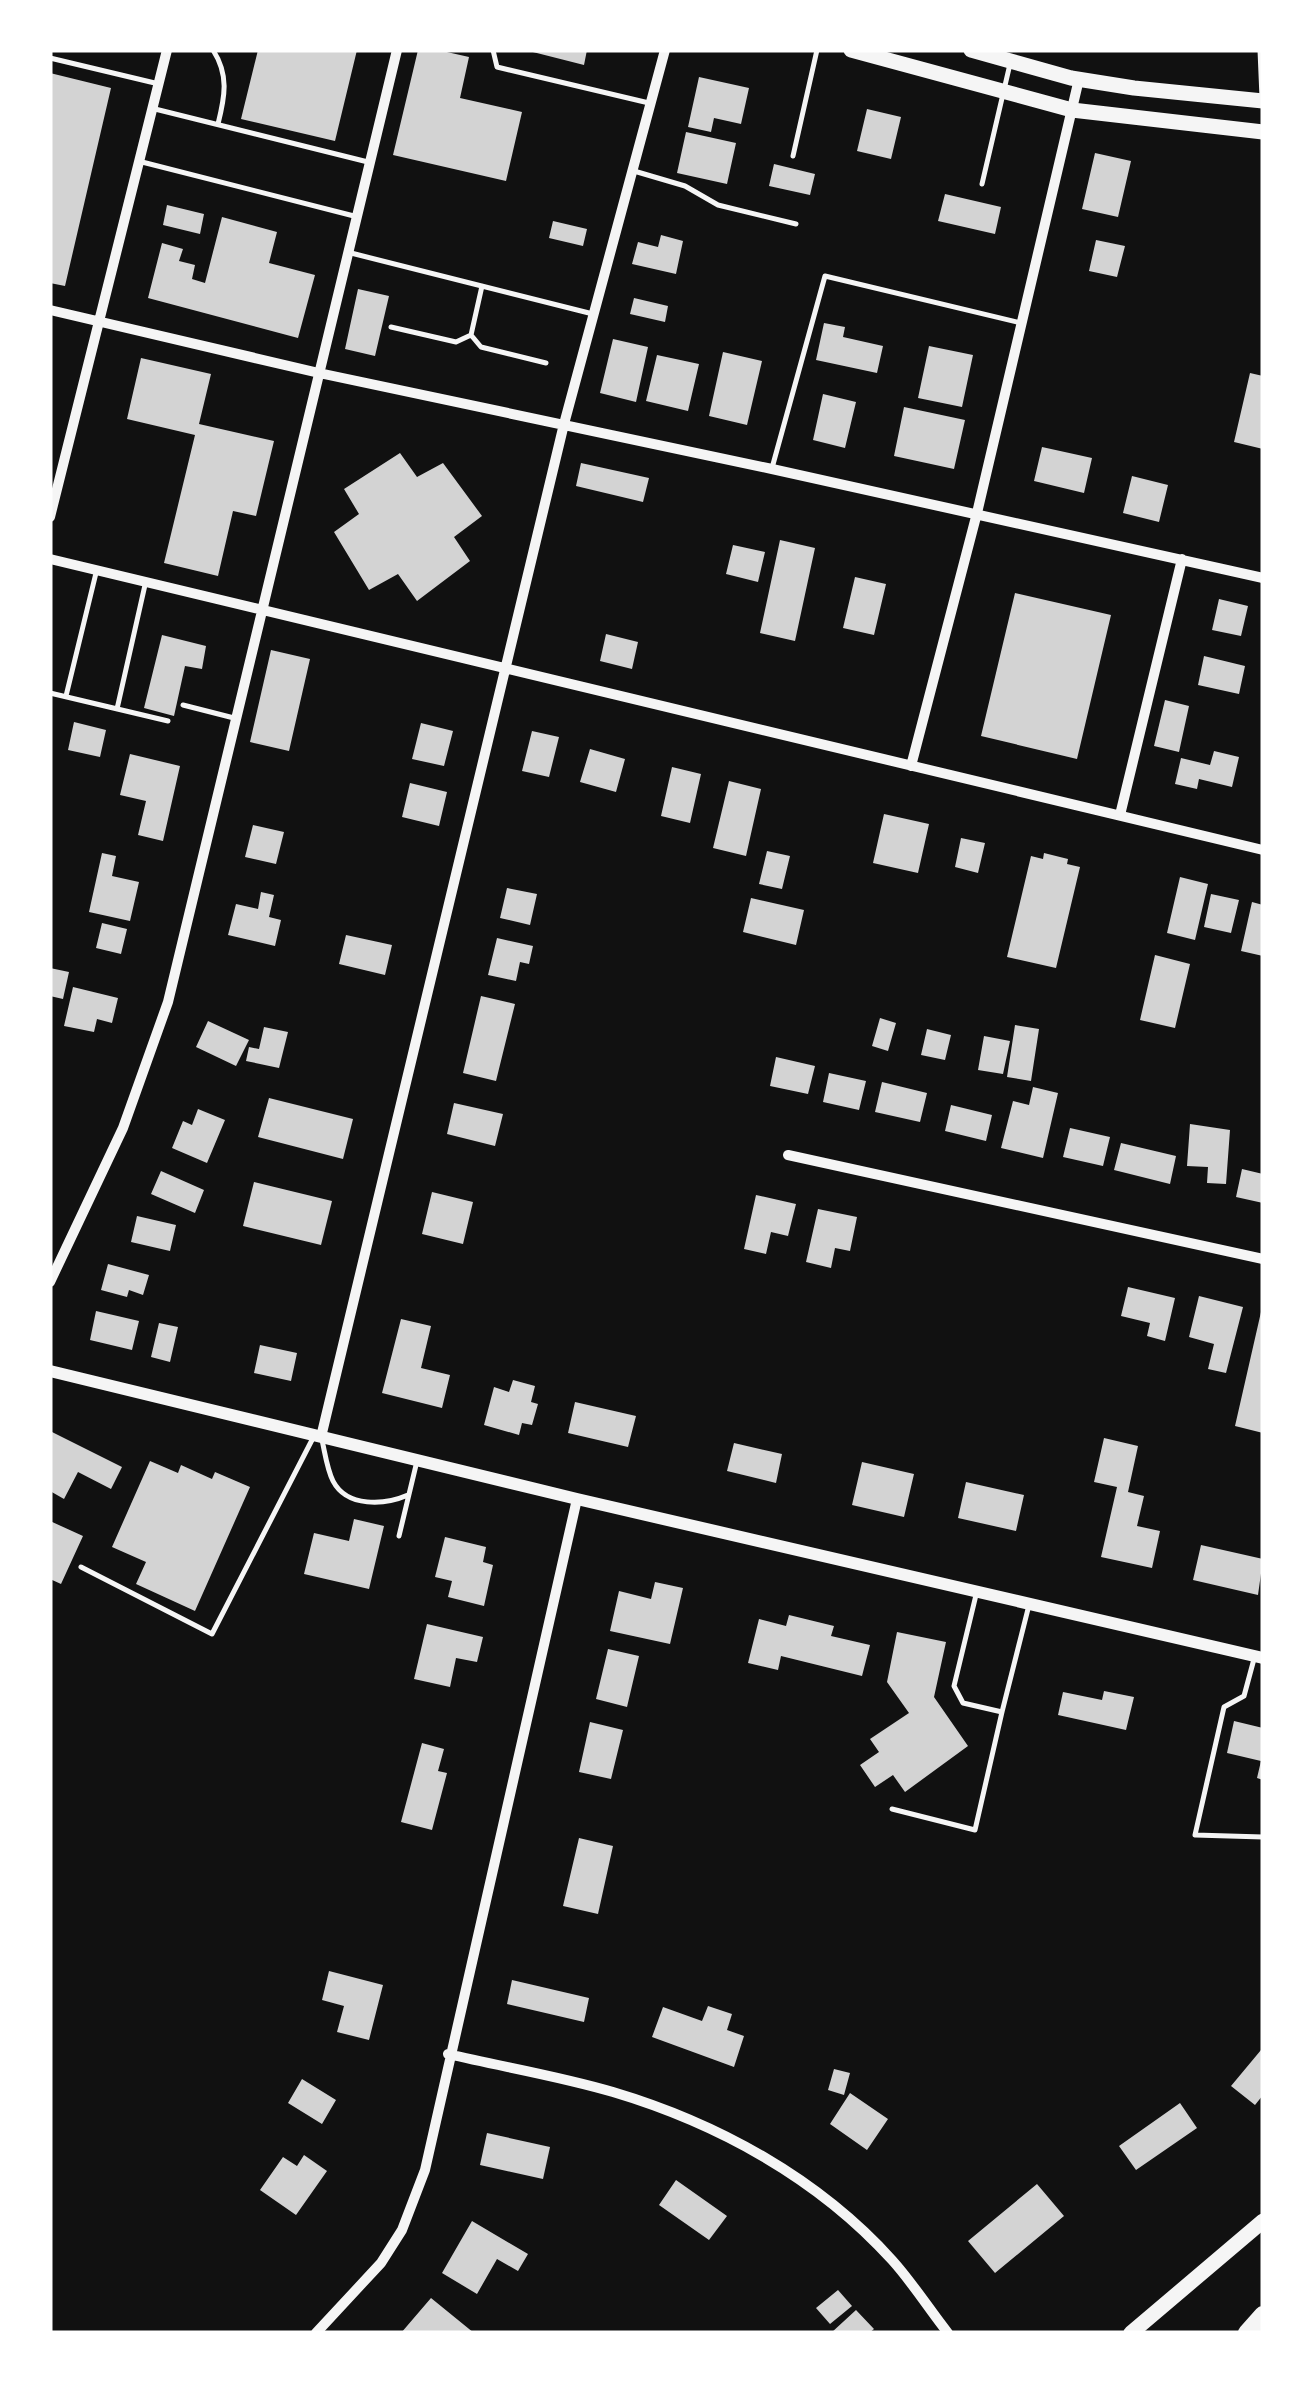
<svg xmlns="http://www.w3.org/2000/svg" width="1313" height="2383" font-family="Rubik,sans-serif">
  <rect width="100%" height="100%" fill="#111"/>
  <path fill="#d3d3d3" d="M258 50H357L335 141 241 119Z
    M418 50H438L469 57 460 98 522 112 506 181 393 155Z
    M525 50H587L584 65Z
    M50 73 111 88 65 286 50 283Z
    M699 77 749 88 741 124 714 118 711 132 688 127Z
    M867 109 901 117 891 159 857 151Z
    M686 132 736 143 727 184 677 173Z
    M1095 153 1131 161 1118 217 1082 209Z
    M774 164 815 174 810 195 769 186Z
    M945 194 1001 207 995 234 938 221Z
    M167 205 204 214 200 234 163 225Z
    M222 217 277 232 269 263 315 275 298 338 148 298 162 243 183 249 179 261 195 265 192 279 205 283Z
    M553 221 587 229 583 246 549 238Z
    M661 235 683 241 676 274 632 264 638 242 658 247Z
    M1096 240 1125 246 1117 277 1089 271Z
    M358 289 389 296 375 356 345 349Z
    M634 298 668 306 665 322 630 314Z
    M824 323 845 327 843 337 883 346 877 373 816 360Z
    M613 339 648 347 636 402 600 393Z
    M929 346 973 355 962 407 918 398Z
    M723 352 762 361 747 425 709 416Z
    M657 355 699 364 688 411 646 401Z
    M141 358 211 374 199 424 274 441 256 516 233 511 218 576 164 563 195 435 127 419Z
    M1250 373 1263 376V449L1234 442Z
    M823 394 856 402 845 448 813 440Z
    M904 407 965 420 954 469 894 456Z
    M1042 447 1092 458 1084 493 1034 481Z
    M400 453 417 477 443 463 482 516 454 537 470 561 417 601 398 574 369 590 334 532 359 514 344 489Z
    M581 463 649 478 643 502 576 486Z
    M1132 476 1168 485 1159 522 1123 513Z
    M780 540 815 548 795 641 760 633Z
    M733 545 765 552 758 582 726 574Z
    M855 577 886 584 874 635 843 628Z
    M1015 593 1111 615 1077 759 981 736Z
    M1219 599 1248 606 1241 636 1212 630Z
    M606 634 638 642 632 669 600 661Z
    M162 635 206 646 202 669 185 666 174 716 144 708Z
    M271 650 310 659 289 751 250 742Z
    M1204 656 1245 666 1239 694 1198 685Z
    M1165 700 1189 706 1179 752 1154 746Z
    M74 722 106 730 100 757 68 750Z
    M421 723 453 731 444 766 412 759Z
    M532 731 559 737 549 777 522 771Z
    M590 749 625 759 616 792 580 782Z
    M1214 751 1239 757 1232 787 1199 779 1197 789 1175 784 1181 758 1210 765Z
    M130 754 180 766 163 841 138 835 146 801 120 795Z
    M672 767 701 774 690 823 661 816Z
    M729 781 761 789 746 856 713 848Z
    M410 783 447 792 439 826 402 817Z
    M884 814 929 824 918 873 873 863Z
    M253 825 284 832 276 864 245 857Z
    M961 838 985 843 978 873 955 867Z
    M767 851 790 856 782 889 759 884Z
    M102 853 116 856 112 876 139 882 130 921 89 912Z
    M1044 853 1068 859 1067 864 1080 867 1056 968 1007 957 1031 856 1043 859Z
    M1180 877 1208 884 1195 940 1167 933Z
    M507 888 537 894 530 925 500 918Z
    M261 892 274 895 269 917 281 920 275 946 228 935 236 904 258 909Z
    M1211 894 1239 900 1231 933 1204 927Z
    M751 898 804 910 796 945 743 932Z
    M1252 902 1263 905V956L1241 951Z
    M102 923 127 929 121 954 96 948Z
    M346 935 392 945 385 975 339 964Z
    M497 938 533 946 529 964 520 962 516 981 488 975Z
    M1155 955 1190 964 1175 1028 1140 1020Z
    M50 968 69 972 63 999 50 996Z
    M73 987 118 998 112 1023 97 1019 94 1032 64 1026Z
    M481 996 515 1004 496 1081 463 1073Z
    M880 1018 896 1023 888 1051 872 1046Z
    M208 1021 249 1040 236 1066 196 1047Z
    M1015 1025 1039 1029 1031 1081 1007 1077Z
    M264 1027 288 1032 279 1068 246 1061 249 1047 259 1049Z
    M927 1029 951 1035 945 1060 921 1055Z
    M984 1036 1010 1041 1003 1074 978 1070Z
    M776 1057 815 1066 808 1094 770 1086Z
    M829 1073 866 1081 859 1110 823 1102Z
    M882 1082 927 1093 920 1122 875 1112Z
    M1033 1087 1058 1093 1043 1158 1001 1148 1013 1101 1029 1105Z
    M269 1098 353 1119 343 1159 258 1137Z
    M454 1103 503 1114 495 1146 447 1134Z
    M951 1105 992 1115 986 1141 945 1131Z
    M198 1109 225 1120 207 1163 172 1148 183 1121 192 1125Z
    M1190 1124 1230 1130 1226 1184 1207 1183 1208 1167 1187 1166Z
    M1070 1128 1110 1137 1103 1166 1063 1157Z
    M1121 1143 1176 1156 1170 1184 1114 1170Z
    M1242 1169 1263 1174V1203L1236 1197Z
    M161 1171 204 1190 195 1213 151 1194Z
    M254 1182 332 1201 321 1245 243 1226Z
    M432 1192 473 1202 463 1244 422 1234Z
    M756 1195 796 1204 788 1236 771 1232 766 1254 744 1249Z
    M818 1209 857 1217 850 1251 835 1248 831 1268 806 1262Z
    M137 1216 176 1225 170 1251 131 1242Z
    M108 1264 149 1275 143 1295 129 1290 127 1297 101 1290Z
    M1128 1287 1175 1298 1165 1341 1147 1336 1150 1323 1121 1316Z
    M1199 1296 1243 1307 1226 1373 1208 1369 1214 1344 1189 1337Z
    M96 1311 139 1321 132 1350 90 1340Z
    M1261 1312H1263V1433L1235 1426Z
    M401 1319 431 1326 421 1368 450 1375 442 1408 382 1393Z
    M159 1323 178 1327 170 1362 151 1357Z
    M260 1345 297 1353 291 1381 254 1373Z
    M513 1380 535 1386 531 1402 538 1404 532 1425 522 1423 519 1435 484 1425 494 1387 509 1392Z
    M575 1402 636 1416 628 1447 568 1433Z
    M50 1431 122 1467 111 1489 78 1472 64 1499 50 1491Z
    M1104 1438 1138 1446 1128 1492 1144 1496 1137 1526 1160 1531 1152 1568 1101 1557 1117 1487 1094 1482Z
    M734 1443 782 1454 776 1483 727 1471Z
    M150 1461 178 1473 181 1465 212 1479 215 1472 250 1487 195 1611 136 1584 146 1562 112 1547Z
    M862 1462 914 1474 904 1517 852 1505Z
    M966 1482 1024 1495 1016 1531 958 1518Z
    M354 1519 384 1526 369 1589 304 1574 314 1533 349 1541Z
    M50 1521 83 1536 61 1584 50 1579Z
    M445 1537 486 1547 483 1562 493 1565 484 1606 448 1597 452 1581 435 1577Z
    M1201 1545 1263 1559 1258 1595 1193 1580Z
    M655 1582 683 1588 670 1644 610 1631 619 1591 651 1599Z
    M789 1615 834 1626 831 1636 870 1645 862 1676 781 1656 778 1670 748 1663 759 1619 786 1626Z
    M427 1624 483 1637 477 1662 456 1658 450 1687 414 1679Z
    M897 1632 946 1642 934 1697 968 1746 905 1792 893 1775 875 1787 860 1765 879 1752 870 1739 909 1713 887 1682Z
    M608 1649 639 1656 627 1707 596 1699Z
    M1104 1691 1134 1697 1126 1730 1058 1715 1063 1692 1102 1700Z
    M1234 1721 1263 1728V1780L1257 1778 1261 1761 1227 1753Z
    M590 1722 623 1730 611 1779 579 1772Z
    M422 1743 444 1749 438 1771 447 1773 432 1830 401 1822Z
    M579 1838 613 1846 598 1914 563 1906Z
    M329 1971 383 1985 369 2040 337 2032 344 2006 322 2000Z
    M512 1980 589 1998 584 2022 507 2004Z
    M708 2006 732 2014 727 2030 744 2036 734 2067 652 2037 663 2007 702 2021Z
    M1261 2050 1263 2095 1255 2105 1231 2086Z
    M834 2069 850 2073 844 2095 828 2090Z
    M302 2079 336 2100 322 2124 288 2103Z
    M850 2093 888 2119 867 2150 830 2124Z
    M1180 2103 1197 2128 1136 2170 1119 2146Z
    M487 2133 550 2147 543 2179 480 2165Z
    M304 2155 327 2171 296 2215 260 2190 283 2157 297 2166Z
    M676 2180 727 2216 709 2240 659 2205Z
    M1037 2184 1064 2216 995 2273 968 2241Z
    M472 2221 528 2254 518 2271 497 2259 477 2294 442 2273Z
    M838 2290 852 2306 830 2324 816 2308Z
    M431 2298 474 2333H401Z
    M856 2310 874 2329 869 2333H831Z"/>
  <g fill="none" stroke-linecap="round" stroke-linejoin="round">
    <path stroke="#f5f5f5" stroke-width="5" d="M213 50C229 75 225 96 218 124
      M493 50 497 67 649 103
      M1260 50 1262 98
      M50 58 159 84
      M155 109 368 162
      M793 156 817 50
      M142 162 354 216
      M634 171 685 186 718 205 796 224
      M982 184 1010 64
      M351 253 593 314
      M482 286 471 335 481 347 546 363
      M391 327 456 342 471 335
      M772 468 825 276 1021 323
      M50 693 168 721
      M66 696 96 573
      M183 705 234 718
      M117 709 145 585
      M322 1440C325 1453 327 1469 333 1481 347 1508 385 1505 408 1495
      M399 1536 417 1461
      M81 1567 212 1634 313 1438
      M976 1595 954 1686 963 1703 1002 1712 1029 1605
      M1254 1659 1244 1696 1224 1707 1195 1835 1263 1837
      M892 1809 975 1830 1002 1712"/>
    <path stroke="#f5f5f5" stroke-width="10" d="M50 310 319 373 772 469 1263 578
      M50 517 167 50
      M50 559 1263 850
      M911 766 977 513 1079 79
      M1120 815 1182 559
      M788 1155 1263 1259
      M50 1282 123 1128 168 1002 397 50
      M321 1437 564 424 665 50
      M448 2054C503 2067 559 2076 613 2092 717 2123 818 2178 892 2260 912 2282 929 2309 948 2333
      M316 2333 381 2263 402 2230 425 2170 577 1499"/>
    <path stroke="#f5f5f5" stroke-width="12" d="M50 1371 577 1499 1263 1658"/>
    <path stroke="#f5f5f5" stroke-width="15" d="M851 50 1072 110 1263 132
      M971 50 1071 78 1134 88 1263 101
      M1131 2333 1263 2221"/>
    <path stroke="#f5f5f5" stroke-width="18" d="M1247 2333 1263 2315"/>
  </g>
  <rect width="1313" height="2383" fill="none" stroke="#ffffff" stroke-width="105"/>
</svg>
